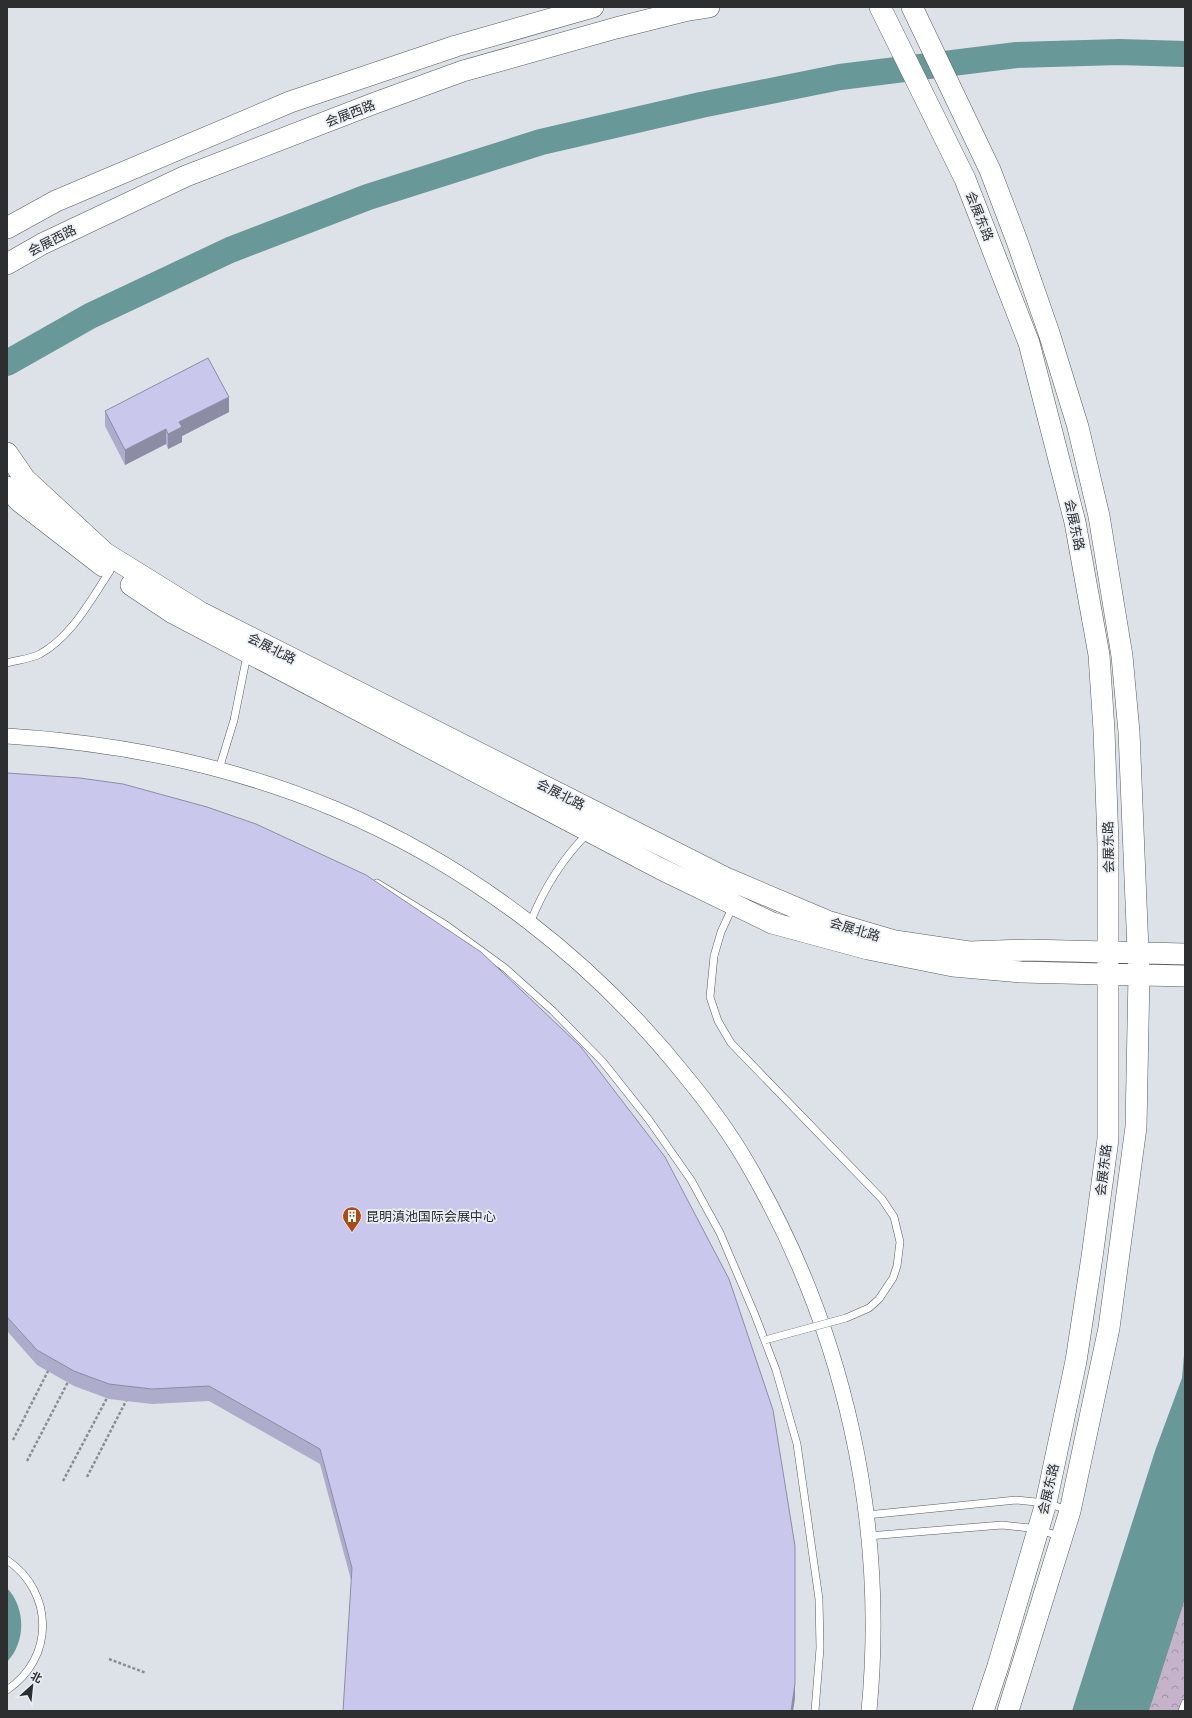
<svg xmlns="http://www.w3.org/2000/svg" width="1192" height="1718" font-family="'Varela Round','Noto Sans SC',sans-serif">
  <defs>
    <pattern id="park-crowns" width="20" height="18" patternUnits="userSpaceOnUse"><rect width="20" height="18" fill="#c4b3ca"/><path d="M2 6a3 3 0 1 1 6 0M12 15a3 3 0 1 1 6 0" fill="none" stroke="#9f92a4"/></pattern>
  </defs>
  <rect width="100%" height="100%" fill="#dde2e8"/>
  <path fill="url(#park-crowns)" d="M1185 1599V1711H1149Z"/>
  <path fill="#699899" d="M1185 1343V1599L1149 1711H1072L1155 1451 1182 1378Z
    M7 1588C26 1608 26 1642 7 1662Z"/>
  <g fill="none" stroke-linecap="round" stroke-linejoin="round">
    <path stroke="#699899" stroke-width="26" d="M7 363 90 316 230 250 368 197 541 142 701 105 840 77 1017 55 1119 52 1185 54"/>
    <g stroke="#575b60" stroke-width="8">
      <path id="lane" d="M7 663C17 660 30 659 40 654 72 636 90 601 110 571
        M219 769 234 720 247 655
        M377 883 446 925 505 968 553 1011 603 1062 649 1120 691 1180 720 1233 755 1315 776 1370 797 1444 819 1599 820 1648 815 1711
        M530 923C544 888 562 859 588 833
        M714 956 721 932 733 906
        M867 1515 1016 1500 1046 1503 1068 1510
        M868 1536 1002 1525 1039 1529 1060 1537
        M7 1560C54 1592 55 1658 7 1690
        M1182 1711 1185 1703"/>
    </g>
    <g stroke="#575b60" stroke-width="16">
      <path id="street" d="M7 736C120 743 230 765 335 809 473 867 594 961 687 1078 710 1106 732 1136 750 1168 845 1332 887 1522 869 1711"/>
    </g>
    <g stroke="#575b60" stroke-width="22">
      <path id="secondary" d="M880 7 965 179 1029 343 1075 522 1099 655 1104 730 1108 843V1139L1092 1257 1076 1361 1046 1503 998 1666 983 1711
        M912 7 990 170 1017 241 1049 333 1078 427 1099 516 1122 656 1129 732 1139 975 1136 1127 1109 1328 1070 1511 1008 1711
        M7 228 56 201 290 102 456 46 593 7
        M7 264 42 244 186 176 375 103 463 71 616 28 684 11 709 7
        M7 453 25 479 105 553 200 612 728 879 827 921 895 941 969 952 1028 950 1185 954
        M7 487 19 501 103 566
        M131 585 173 613 661 869 772 923 868 949 953 966 1021 972 1185 976"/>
    </g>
    <path stroke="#8a8e92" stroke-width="2.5" stroke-dasharray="3 2" stroke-linecap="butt" d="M13 1440 49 1369
      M27 1461 69 1380
      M87 1477 127 1399
      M63 1481 108 1396
      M109 1659 146 1673"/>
    <use href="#lane" stroke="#fff" stroke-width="7"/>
    <use href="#street" stroke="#fff" stroke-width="15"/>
    <use href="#secondary" stroke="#fff" stroke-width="21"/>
    <g stroke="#575b60" stroke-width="8" stroke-linecap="butt">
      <path id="lane-bridge" d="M714 956 710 997 718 1021 731 1043 882 1199 894 1217 900 1242 897 1266 893 1278 879 1299 869 1308 846 1318 765 1340"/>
    </g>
    <use href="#lane-bridge" stroke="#fff" stroke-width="7"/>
  </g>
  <path fill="#adaccb" d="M105 411 229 412 182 436V442L168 449 166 444 125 465 105 426Z
    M7 773 795 1699 351 1580 320 1464 209 1401 152 1404 109 1399 74 1386 37 1365 8 1332 7 1330Z"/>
  <path fill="#8d8ca5" d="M229 397V412L182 436V442L168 449V434L179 422Z
    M166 429V444L125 465V450Z
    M795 1546V1699L793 1711H791Z"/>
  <path fill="#c9c8ec" stroke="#8d8ca5" d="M208 358 229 397 179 422 182 427 168 434 166 429 125 450 105 411Z
    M7 773 80 778 123 784 207 807 256 824 366 875 481 952 581 1047 665 1157 729 1279 773 1410 795 1546V1684L791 1711H343L352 1568 320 1449 209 1386 152 1389 109 1384 74 1371 37 1350 8 1318 7 1316Z"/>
  <defs>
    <g id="building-pin" transform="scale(1)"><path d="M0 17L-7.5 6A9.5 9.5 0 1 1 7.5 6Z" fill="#ad4a12" stroke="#eaeff5"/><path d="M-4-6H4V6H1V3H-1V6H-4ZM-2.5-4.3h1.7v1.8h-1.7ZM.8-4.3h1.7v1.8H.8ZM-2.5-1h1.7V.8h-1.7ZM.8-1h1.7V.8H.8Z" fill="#fff"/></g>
  </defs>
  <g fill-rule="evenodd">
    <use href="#building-pin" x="352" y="1216"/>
  </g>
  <g text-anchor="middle" stroke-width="3.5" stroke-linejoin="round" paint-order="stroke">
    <g font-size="13" fill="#2c2e30" stroke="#eaeff5">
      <text transform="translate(350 113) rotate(-21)" y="5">会展西路</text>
      <text transform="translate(980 216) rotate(68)" y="5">会展东路</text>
      <text transform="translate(52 240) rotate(-27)" y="5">会展西路</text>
      <text transform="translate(1075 525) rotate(78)" y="5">会展东路</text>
      <text transform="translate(272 648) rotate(27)" y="5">会展北路</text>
      <text transform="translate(561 794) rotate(27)" y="5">会展北路</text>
      <text transform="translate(1108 847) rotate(-91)" y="5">会展东路</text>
      <text transform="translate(855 929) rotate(17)" y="5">会展北路</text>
      <text transform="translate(1103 1170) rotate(-83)" y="5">会展东路</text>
      <text transform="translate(1048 1489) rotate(-77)" y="5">会展东路</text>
    </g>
    <g font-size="13" fill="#2c2e30" stroke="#eaeff5" text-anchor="start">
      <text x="366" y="1221">昆明滇池国际会展中心</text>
    </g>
  </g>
  <rect width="1192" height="1718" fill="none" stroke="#2c2e30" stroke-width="16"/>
  <g transform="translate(32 1686) rotate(27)" stroke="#eaeff5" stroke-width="3" paint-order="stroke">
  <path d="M0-3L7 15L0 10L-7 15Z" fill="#2c2e30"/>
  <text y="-6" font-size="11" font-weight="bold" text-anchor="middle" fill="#2c2e30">北</text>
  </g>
</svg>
